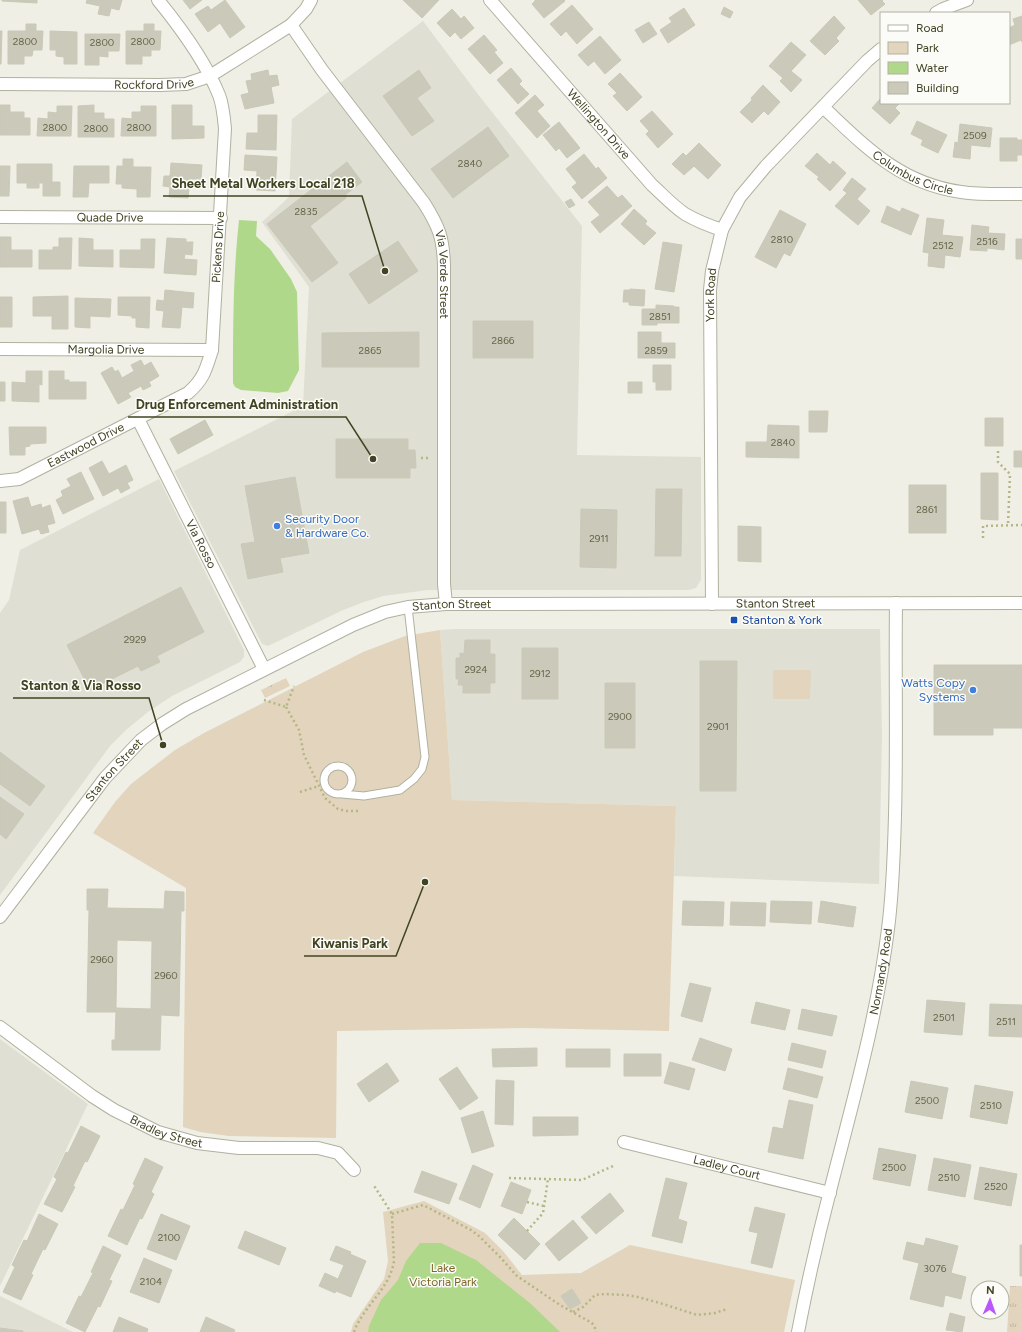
<svg xmlns="http://www.w3.org/2000/svg" width="1022" height="1332" font-family="Figtree,sans-serif">
  <defs>
    <pattern id="grass-tufts" width="24" height="20" patternUnits="userSpaceOnUse"><rect width="24" height="20" fill="#e2d4bd"/><path d="M3 7l-1-3M5 7V3M7 7l1-3M15 17l-1-3M17 17v-4M19 17l1-3" fill="none" stroke="#c3b7a2"/></pattern>
  </defs>
  <rect width="100%" height="100%" fill="#efefe5"/>
  <path fill="#e0dfd3" d="M423 21 477 93 582 226 577 455 701 457V580L696 588 689 590H428L383 596 361 603 341 611 268 646 262 644 174 471 303 406 309 287 262 222 289 197 292 119Z
    M159 479 244 650V657L240 662 172 696 148 712 126 730 110 746 0 895V613L9 600 20 550Z
    M455 629H880L882 735 879 884 674 876 676 806 452 800 440 630Z
    M0 1039 88 1104 0 1286Z
    M0 1296 73 1332H0Z"/>
  <path fill="url(#grass-tufts)" d="M286 678 290 686 265 698 261 690Z
    M1010 1286H1022V1332H1007Z"/>
  <path fill="#e2d4bd" d="M440 630 452 800 676 806 669 1031 526 1028 337 1031 336 1138 229 1136 200 1132 183 1127 186 888 93 833 115 802 131 784 175 750 204 733 363 652 405 636Z
    M773 670H811L810 699H773Z
    M424 1201 485 1233 503 1251 522 1275 581 1273 630 1245 795 1280 784 1332H351L353 1324 384 1279 388 1261 383 1212Z"/>
  <path fill="#b0d88a" d="M239 220 257 221 256 236 270 249 291 279 297 292 299 370 288 391 278 393 241 390 235 387 233 383C233 329 233 274 239 220Z
    M420 1243H441L476 1260 531 1304 560 1332H368L369 1326 381 1300 398 1280 406 1261Z"/>
  <path fill="#cbc9ba" stroke="#cac9b7" fill-rule="evenodd" d="M2 0H37V3L2 1Z
    M87 0H122L119 10 111 8 109 16 98 14 100 6 86 3Z
    M183 0H202L190 9Z
    M225 0 245 27 230 38 220 23 208 32 195 14 208 6 211 10Z
    M403 0H439L422 18Z
    M535 0H564L565 1 544 18 532 4 535 1Z
    M858 0H883L882 1 885 4 871 15Z
    M572 5 593 29 577 44 566 31 561 36 550 24Z
    M724 7 733 12 730 18 721 14Z
    M684 8 695 25 668 43 660 30 672 22 669 18Z
    M452 9 461 19 464 16 474 28 461 39 455 32 450 37 437 23Z
    M834 16 845 28 836 38 839 41 825 55 810 41Z
    M1022 16V42L1021 40 1009 45V28L1015 25 1013 19Z
    M649 22 657 34 643 43 635 30Z
    M26 24H36V31H43L42 50H33L32 56H24V64H8V31H26Z
    M144 24H154V31H161L160 50H151V56H142V64H126V31H144Z
    M0 31H2L1 64H0Z
    M50 31 77 32V64H64V57L56 56V50H50Z
    M85 34H120L119 51H108V57L99 56V65H85Z
    M484 35 497 50 494 52 503 63 490 74 468 49Z
    M600 36 621 60 605 74 594 61 588 66 578 55Z
    M791 42 806 55 791 71 802 80 791 92 780 81 783 78 769 66Z
    M511 68 522 81 519 84 529 94 518 104 497 80Z
    M268 70 269 76 277 75 279 85 271 87 274 103 245 109 241 95 249 93 246 81 252 80 251 74Z
    M419 70 431 88 417 98 434 121 412 136 383 96Z
    M620 73 642 97 627 111 613 96 617 93 608 84Z
    M763 85 780 102 768 115 764 111 752 123 740 112 752 100 751 98Z
    M535 95 544 105 537 111 550 126 537 138 515 113Z
    M881 98V103H900L895 108 900 113 890 124 872 108Z
    M0 105H10V112H24V118H30V135H0Z
    M94 105V113H104V119H114V137H78V106Z
    M172 105H192V126H204V138L172 139Z
    M57 106H72L71 136H37L38 118 48 119V112L57 113Z
    M141 106H156V136H121L122 118 132 119V112H141Z
    M652 111 673 134 658 148 646 134 649 131 640 121Z
    M258 115H277L276 150 246 149 247 133H258Z
    M917 121 947 135 938 153 921 145 923 140 911 134Z
    M559 122 580 148 567 158 559 148 556 151 543 135Z
    M960 124 992 128 990 147 971 145 970 159 953 157 955 142 958 143Z
    M488 127 509 156 453 198 431 169Z
    M1000 138H1017V140H1022V155H1017V161H1000Z
    M699 143 721 165 708 179 694 166 684 175 672 164 683 153 686 156Z
    M817 153 830 165 833 161 846 173 830 191 817 179 819 177 805 166Z
    M584 154 596 169 598 167 607 178 582 199 572 187 577 183 566 169Z
    M245 155 277 157 275 191 256 190 257 171 244 170Z
    M123 159H133V167H151L150 197H137V189L122 188V184H116L117 166H123Z
    M347 162 362 182 345 195 346 198 310 226 338 263 312 282 267 224Z
    M171 163 202 165 201 179H190L188 198 169 197 170 187 163 186 164 176H170Z
    M17 164H52V182H60V196H43V183H39V188H27V183H17Z
    M0 166H10L9 196H0Z
    M74 166H109V183H89L88 197H73Z
    M852 178 866 189 857 199 870 211 858 225 835 206 847 193 843 190Z
    M607 186 618 198 622 195 632 206 600 233 591 222 600 215 588 202Z
    M571 199 575 205 569 208 565 202Z
    M887 206 900 212 902 208 919 215 911 235 881 222Z
    M634 209 647 221 645 224 656 233 644 245 621 224Z
    M780 210 806 224 790 256 784 253 776 268 755 257Z
    M927 218 944 220 942 235 963 237 960 257 945 255 944 268 928 266 929 253 923 252Z
    M972 225 989 227 988 233 1005 234 1004 250 987 248V251L970 250Z
    M0 237H11V250H32V267H0Z
    M59 238H72L71 269H39V250H53V247H59Z
    M79 238 93 239V250H113V267L79 266Z
    M167 238 186 239V242H193L192 255 185 254 184 259 197 260 196 275 164 273Z
    M141 239H155L154 268 120 267V250H141Z
    M1016 239H1022V259H1016Z
    M398 241 418 271 369 304 349 274Z
    M663 242 682 245 674 292 655 289Z
    M630 289 645 290 644 306 629 305V302H623L624 290H630Z
    M165 290 194 293 193 308 182 307 180 328 162 327 164 311 156 310 157 300 164 301Z
    M68 296V329H52V316H33V297Z
    M0 297H12V327H0Z
    M118 297H150L149 328 136 327V318H132V316L118 315Z
    M75 298 111 299 110 317 90 316V328L75 327Z
    M656 305 674 306V307H679V323H657V325H642V309H656Z
    M473 321H533V358H473Z
    M419 332V367H322V333Z
    M638 332H661V343H675V358H638Z
    M141 360 144 366 151 362 159 376 149 382 151 386 143 390 141 386 128 393 131 397 118 404 101 373 112 367 115 372 118 370 122 378 134 371 131 365Z
    M653 365H671V390H656V382H653Z
    M26 371H42V385L39 384V402L12 401V382L26 383Z
    M49 371H64V380H69V382H86V399H49Z
    M0 382H5V401H0Z
    M628 382H642V393H628Z
    M809 411H828L827 432H809Z
    M985 418H1003V446H985Z
    M205 420 213 435 178 454 170 439Z
    M768 425 799 426V458L746 457V442H767Z
    M9 427H46V443L30 444V446L25 447V455H10Z
    M336 439H408V450H415L416 468H410V478H336Z
    M1014 451H1022V467H1014Z
    M102 461 109 474 126 465 133 480 127 483 130 488 121 493 118 488 103 496 89 468Z
    M81 472 94 499 63 514 56 500 63 496 61 491 71 486 67 479Z
    M981 473H998V520L981 519Z
    M295 477 309 553 280 558 283 572 248 579 241 544 255 542 245 486Z
    M909 485H946V533H909Z
    M656 489H682L681 556H655Z
    M28 497 31 507 41 504 42 508 50 505 55 523 47 525 49 532 41 534 39 529 22 534 13 501Z
    M0 502H6V533H0Z
    M581 509 617 510 616 568 580 567Z
    M738 526 761 527V562L738 561Z
    M181 587 204 632 157 656 160 662 141 671 138 666 90 690 67 645Z
    M465 640H490V654H495V683H490V693H463V685H458L459 679H456V658H460V653L464 654Z
    M522 648H558V699H522Z
    M700 661H737L736 791H700Z
    M934 665H1022V728H993V735H934Z
    M605 683H635V748H605Z
    M0 752 45 786 30 806 0 784Z
    M0 797 24 814 6 839 0 834Z
    M87 889H108L107 908 164 909 165 891 184 892V911H181L179 1016 161 1015 160 1050H112V1040H115L116 1012H87L89 910H87ZM117 940 152 941 151 1009 116 1008Z
    M683 901 724 902 723 926 682 925Z
    M771 901 812 902 811 924 770 922Z
    M821 901 856 907 853 927 818 922Z
    M731 902 766 903 765 926 730 925Z
    M690 983 711 988 702 1022 681 1016Z
    M927 1000 965 1003 962 1035 924 1032Z
    M756 1002 790 1010 785 1030 751 1023Z
    M990 1004 1022 1005V1037L989 1036Z
    M802 1009 837 1016 832 1036 798 1029Z
    M700 1038 732 1049 725 1071 692 1060Z
    M792 1043 826 1051 822 1068 788 1060Z
    M537 1048V1066L493 1067 492 1049Z
    M566 1049H610V1067H566Z
    M624 1054H661V1076H624Z
    M670 1062 695 1069 689 1090 664 1083Z
    M387 1063 399 1081 369 1102 357 1084Z
    M457 1067 478 1098 460 1110 439 1079Z
    M788 1068 823 1077 817 1098 783 1089Z
    M496 1080 514 1081 513 1125 495 1124Z
    M911 1081 948 1088 942 1119 905 1112Z
    M975 1085 1013 1092 1007 1124 970 1117Z
    M789 1100 813 1105 803 1159 768 1152 773 1127 783 1129Z
    M483 1111 494 1146 472 1153 461 1118Z
    M533 1117H578V1135L533 1136Z
    M81 1126 100 1136 87 1162 85 1161 73 1186 75 1187 62 1212 44 1204 57 1179 54 1177 66 1152 68 1153Z
    M879 1148 916 1155 910 1186 873 1179Z
    M145 1158 163 1167 151 1192 154 1194 142 1219 140 1218 127 1245 108 1236 121 1209 123 1210 135 1185 133 1184Z
    M934 1158 971 1165 965 1197 928 1190Z
    M473 1165 493 1174 480 1208 459 1199Z
    M980 1167 1017 1174 1011 1206 974 1199Z
    M422 1171 457 1184 449 1204 414 1192Z
    M666 1178 687 1183 678 1219 687 1222 682 1243 652 1236Z
    M511 1182 531 1190 522 1214 501 1206Z
    M610 1193 624 1211 596 1234 581 1217Z
    M755 1207 785 1214 772 1268 751 1263 758 1233 749 1231Z
    M39 1214 58 1224 45 1250 43 1249 31 1274 33 1275 21 1300 3 1292 15 1267 12 1265 24 1240 27 1241Z
    M161 1214 190 1226 176 1260 147 1249Z
    M514 1218 540 1244 525 1260 498 1235Z
    M573 1220 588 1238 559 1261 545 1244Z
    M245 1231 286 1248 279 1265 238 1248Z
    M926 1238 958 1246 951 1273 966 1277 961 1299 945 1295 943 1307 910 1299 919 1263 903 1259 907 1242 924 1246Z
    M1020 1245H1022V1276H1020Z
    M103 1246 121 1255 109 1280 112 1281 100 1307 98 1306 85 1332 66 1323 79 1296 81 1297 93 1273 91 1272Z
    M336 1246 351 1252 350 1254 366 1261 351 1297 336 1291 335 1293 319 1286 325 1273 338 1279 344 1265 330 1260Z
    M144 1258 172 1270 159 1303 130 1292Z
    M572 1289 581 1303 570 1309 561 1296Z
    M950 1313 965 1317 962 1332 946 1330Z
    M119 1317 148 1329 147 1332H113Z
    M206 1317 235 1330 234 1332H200Z
    M0 1328 23 1331V1332H0Z"/>
  <g fill="none" stroke-linecap="round" stroke-linejoin="round">
    <g stroke="#b0b19f" stroke-width="9">
      <path id="service" d="M324 780a14 14 0 1 1 28 0a14 14 0 1 1-28 0Z
        M342 794 364 796 400 790 414 779 422 769 425 757 408 607"/>
    </g>
    <g stroke="#b0b19f" stroke-width="14">
      <g id="minor">
        <path id="s1" d="M311 0 306 9 291 25 322 70 424 203C439 227 443 237 444 265V584L446 604"/>
        <path id="s2" d="M490 0 652 185C663 195 673 206 685 214 697 221 710 226 722 230"/>
        <path d="M936 13 943 9 967 0"/>
        <path id="s3" d="M0 84 160 85 186 84 210 76 291 25"/>
        <path id="s4" d="M823 107C866 147 899 183 961 192 981 195 1002 194 1022 194"/>
        <path id="s5" d="M0 217 221 218"/>
        <path id="s6" d="M0 349 212 350"/>
        <path id="s7" d="M138 419 264 669"/>
        <path id="s8" d="M0 481 19 479 188 393C204 379 206 369 212 350L225 129C224 118 223 105 219 95 206 63 180 27 158 0"/>
        <path id="s9" d="M712 604 710 290 712 271 722 230 740 197 766 166 867 61 881 49"/>
        <path id="s10" d="M0 917 105 778 141 740 162 724 186 709 353 625 385 612 408 607 446 604 1022 603"/>
        <path id="s11" d="M0 1027 92 1096 114 1110 158 1132 197 1143 239 1148H318L338 1153 354 1170"/>
        <path id="s12" d="M624 1142 830 1193"/>
        <path id="s13" d="M798 1332C807 1285 818 1237 830 1191 852 1104 877 1018 888 929 893 891 894 853 895 815 897 744 895 673 896 603"/>
      </g>
    </g>
    <path stroke="#b4b683" stroke-width="2.5" stroke-dasharray="2 3" stroke-linecap="butt" d="M998 451V462L1010 474 1008 525
      M421 458H430
      M983 538V526L1022 525
      M264 700 286 707 294 686
      M286 707 299 730 304 755 325 798 338 809 346 811H359
      M300 792 319 786
      M509 1178 582 1180 613 1166
      M527 1202 544 1206
      M392 1214 423 1205 471 1230 479 1236 500 1257 517 1276 560 1305 592 1323 596 1330V1332
      M527 1231 543 1213 548 1179
      M573 1312 583 1307 595 1295 605 1294 626 1295 638 1297 660 1303 697 1315 715 1313 727 1309
      M354 1332C363 1306 390 1289 394 1261L392 1214 373 1184"/>
    <use href="#service" stroke="#fff" stroke-width="7"/>
    <use href="#minor" stroke="#fff" stroke-width="12"/>
  </g>
  <g fill="#3f7fe0" stroke="#fbfbf7" stroke-width="1.5">
    <circle cx="277" cy="526" r="4"/>
    <circle cx="973" cy="690" r="4"/>
  </g>
  <rect fill="#1a4fb4" stroke="#fbfbf7" stroke-width="1.5" x="730" y="616" width="8" height="8" rx="2"/>
  <g text-anchor="middle" stroke-width="3" stroke-linejoin="round" paint-order="stroke">
    <g font-size="10" fill="#646548">
      <text x="25" y="45">2800</text>
      <text x="143" y="45">2800</text>
      <text x="102" y="46">2800</text>
      <text x="55" y="131">2800</text>
      <text x="139" y="131">2800</text>
      <text x="96" y="132">2800</text>
      <text x="975" y="139">2509</text>
      <text x="470" y="167">2840</text>
      <text x="306" y="215">2835</text>
      <text x="782" y="243">2810</text>
      <text x="987" y="245">2516</text>
      <text x="943" y="249">2512</text>
      <text x="660" y="320">2851</text>
      <text x="503" y="344">2866</text>
      <text x="370" y="354">2865</text>
      <text x="656" y="354">2859</text>
      <text x="783" y="446">2840</text>
      <text x="927" y="513">2861</text>
      <text x="599" y="542">2911</text>
      <text x="135" y="643">2929</text>
      <text x="476" y="673">2924</text>
      <text x="540" y="677">2912</text>
      <text x="620" y="720">2900</text>
      <text x="718" y="730">2901</text>
      <text x="102" y="963">2960</text>
      <text x="166" y="979">2960</text>
      <text x="944" y="1021">2501</text>
      <text x="1006" y="1025">2511</text>
      <text x="927" y="1104">2500</text>
      <text x="991" y="1109">2510</text>
      <text x="894" y="1171">2500</text>
      <text x="949" y="1181">2510</text>
      <text x="996" y="1190">2520</text>
      <text x="169" y="1241">2100</text>
      <text x="935" y="1272">3076</text>
      <text x="151" y="1285">2104</text>
    </g>
    <g font-size="12" fill="#414422" stroke="#fbfbf7">
      <text dy="4" stroke="none"><textPath href="#s3" startOffset="154">Rockford Drive</textPath></text>
      <text dy="4" stroke="none"><textPath href="#s2" startOffset="165">Wellington Drive</textPath></text>
      <text dy="4" stroke="none"><textPath href="#s4" startOffset="113">Columbus Circle</textPath></text>
      <text dy="4" stroke="none"><textPath href="#s5" startOffset="110">Quade Drive</textPath></text>
      <text dy="4" stroke="none"><textPath href="#s8" startOffset="362">Pickens Drive</textPath></text>
      <text dy="4" stroke="none"><textPath href="#s1" startOffset="330">Via Verde Street</textPath></text>
      <text dy="4" stroke="none"><textPath href="#s9" startOffset="309">York Road</textPath></text>
      <text dy="4" stroke="none"><textPath href="#s6" startOffset="106">Margolia Drive</textPath></text>
      <text dy="4" stroke="none"><textPath href="#s8" startOffset="94">Eastwood Drive</textPath></text>
      <text dy="4" stroke="none"><textPath href="#s7" startOffset="140">Via Rosso</textPath></text>
      <text dy="4" stroke="none"><textPath href="#s10" startOffset="894">Stanton Street</textPath></text>
      <text dy="4" stroke="none"><textPath href="#s10" startOffset="570">Stanton Street</textPath></text>
      <text dy="4" stroke="none"><textPath href="#s10" startOffset="186">Stanton Street</textPath></text>
      <text dy="4" stroke="none"><textPath href="#s13" startOffset="370">Normandy Road</textPath></text>
      <text dy="4" stroke="none"><textPath href="#s11" startOffset="198">Bradley Street</textPath></text>
      <text dy="4" stroke="none"><textPath href="#s12" startOffset="106">Ladley Court</textPath></text>
    </g>
    <g font-size="12" fill="#366cbe" stroke="#fbfbf7" text-anchor="start">
      <text x="285" y="523">Security Door<tspan x="285" dy="14">&amp; Hardware Co.</tspan></text>
      <text x="965" y="687" text-anchor="end">Watts Copy<tspan x="965" dy="14">Systems</tspan></text>
    </g>
    <g font-size="12" fill="#164399" stroke="#fbfbf7" text-anchor="start">
      <text x="742" y="624">Stanton &amp; York</text>
    </g>
    <g font-size="12" fill="#7e6828" stroke="#fbfbf7">
      <text x="443" y="1272">Lake<tspan x="443" dy="14">Victoria Park</tspan></text>
    </g>
  </g>
  <path fill="none" stroke="#414422" stroke-width="1.5" d="M385 271L362 196H163M373 459L346 417H128M163 745L149 698H13M425 882L396 956H304"/>
  <g fill="#414422" stroke="#fbfbf7" stroke-width="1.5">
    <circle cx="385" cy="271" r="4"/>
    <circle cx="373" cy="459" r="4"/>
    <circle cx="163" cy="745" r="4"/>
    <circle cx="425" cy="882" r="4"/>
  </g>
  <g font-size="13" text-anchor="middle" font-weight="bold" fill="#414422" stroke="#fbfbf7" stroke-width="3" stroke-linejoin="round" paint-order="stroke">
    <text x="263" y="188">Sheet Metal Workers Local 218</text>
    <text x="237" y="409">Drug Enforcement Administration</text>
    <text x="81" y="690">Stanton &amp; Via Rosso</text>
    <text x="350" y="948">Kiwanis Park</text>
  </g>
  <rect x="880" y="12" width="130" height="92" fill="#fbfbf7" stroke="#b1b2a2"/>
  <rect x="888" y="25" width="20" height="6" fill="#ffffff" stroke="#b1b2a2"/>
  <text x="916" y="32" font-size="12" fill="#414422">Road</text>
  <rect x="888" y="42" width="20" height="12" fill="#e2d4bd" stroke="#b1b2a2"/>
  <text x="916" y="52" font-size="12" fill="#414422">Park</text>
  <rect x="888" y="62" width="20" height="12" fill="#b0d88a" stroke="#b1b2a2"/>
  <text x="916" y="72" font-size="12" fill="#414422">Water</text>
  <rect x="888" y="82" width="20" height="12" fill="#cbc9ba" stroke="#b1b2a2"/>
  <text x="916" y="92" font-size="12" fill="#414422">Building</text>
  <g transform="translate(990 1300) rotate(2)"><circle r="19" fill="#fbfbf7" stroke="#b1b2a2"/>
  <path d="M0-3L7 15L0 10L-7 15Z" fill="#ba56fd"/>
  <text y="-6" font-size="11" font-weight="bold" text-anchor="middle" fill="#414422">N</text>
  </g>
</svg>
